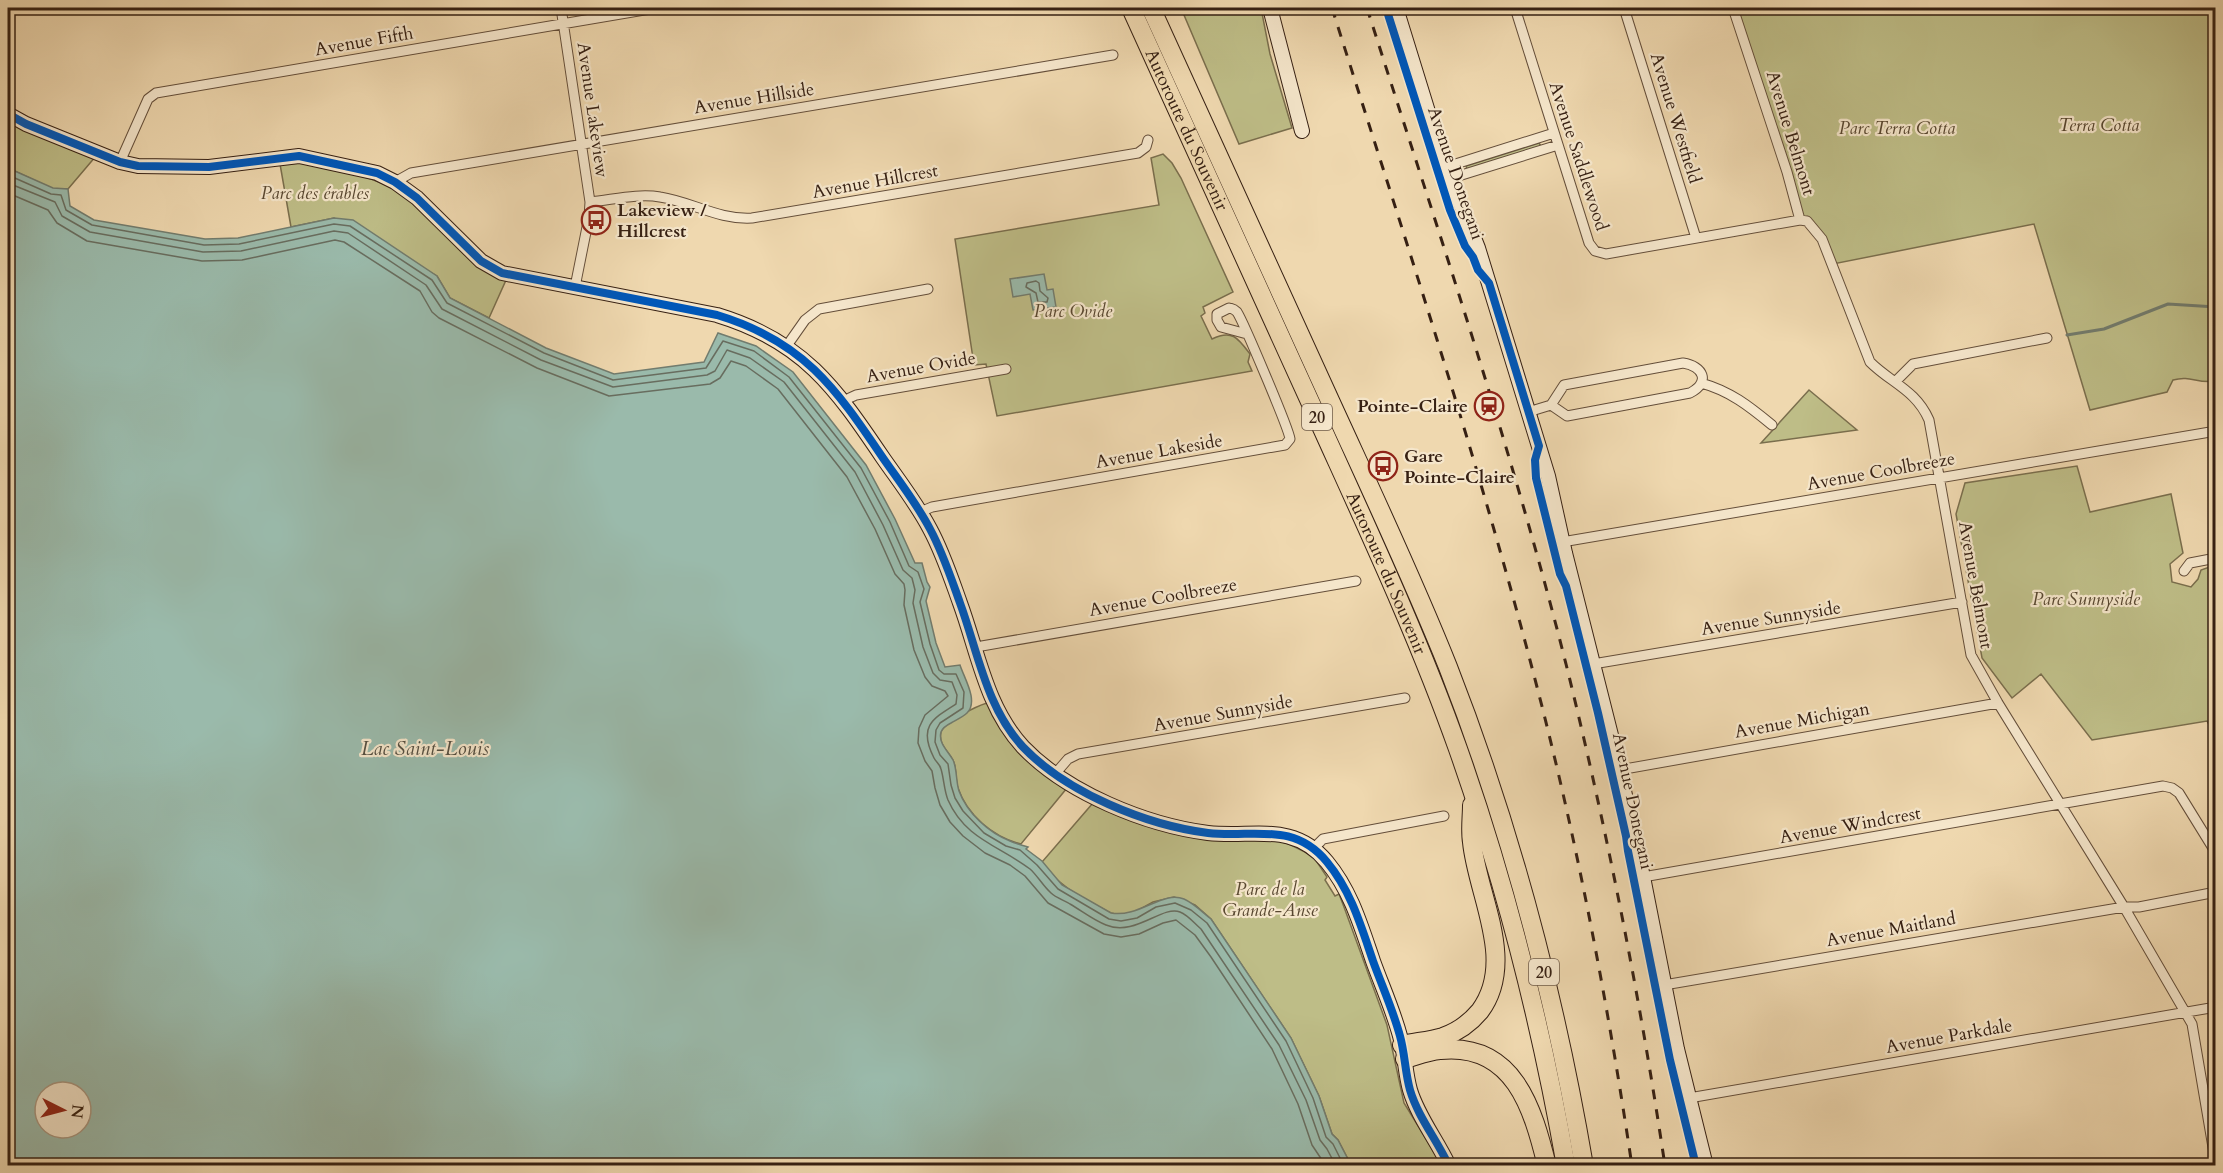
<svg xmlns="http://www.w3.org/2000/svg" width="2223" height="1173" font-family="Cardo,serif">
  <rect width="100%" height="100%" fill="#efd8af"/>
  <filter id="stains"><feTurbulence type="fractalNoise" baseFrequency=".00333" numOctaves="4"/><feColorMatrix values="0 0 0 0 .2 0 0 0 0 .09 0 0 0 0 .02 0 0 0 .5 -.17"/></filter>
  <radialGradient id="worn" r=".72"><stop offset=".6" stop-color="#630" stop-opacity="0"/><stop offset="1" stop-color="#630" stop-opacity=".3"/></radialGradient>
  <path fill="#bebd87" stroke="#7a6e4d" stroke-width="1.5" d="M1181 8H1261L1270 54 1292 128 1239 144Z
    M1733 8H2215V381C2197 384 2191 375 2173 380L2167 392 2090 410 2034 224 1833 264 1822 239 1800 220Z
    M8 118 96 156 68 189H53L8 168Z
    M1539 143 1541 146 1467 169 1466 166Z
    M1163 154 1172 163 1181 178 1233 292 1203 307 1205 313 1201 316 1212 339C1232 329 1238 338 1250 354L1248 362 1252 371 997 416 986 364 974 365 955 239 1159 205 1151 158Z
    M296 161C330 169 367 173 397 191 428 209 446 241 474 263 483 271 495 275 506 280L489 318 450 298 437 276 334 218 291 227 280 164Z
    M1809 390 1857 430 1761 443Z
    M2077 466 2090 512 2171 494 2183 553 2170 564 2172 582 2191 587 2198 579 2201 570 2215 565V736L2207 721 2092 740 2041 674 2012 698 1982 658 1956 514 1965 483Z
    M987 703 1007 737 1067 788 1021 844C993 837 967 815 958 788 955 779 957 768 953 760 948 751 938 744 941 732 944 722 977 706 987 703Z
    M1093 803 1119 815 1273 839 1289 844 1313 856 1327 877 1325 880 1335 896 1339 894 1344 907 1387 1025 1404 1103 1442 1165H1351L1338 1140 1332 1134 1319 1096 1291 1038 1211 919 1195 905 1174 897 1153 902 1135 912 1120 915 1111 913C1087 900 1056 886 1042 862Z"/>
  <path fill="#9abaab" stroke="#727c6e" stroke-width="1.5" fill-rule="evenodd" d="M8 168 53 188 68 189 70 206 94 220 205 239 238 238 334 218 353 220 437 276 450 298 546 348 614 374 704 362 718 333 756 346 793 372 866 465 895 519 915 563H922L927 582 930 587 926 601 936 643 945 667 960 665C964 678 979 701 967 713 963 717 956 720 951 723 947 725 943 727 941 732 938 743 948 751 953 760 957 768 956 782 959 791 967 813 989 833 1010 841 1016 844 1022 845 1028 847L1026 849 1042 861 1062 885 1111 913C1139 918 1163 890 1184 899 1195 904 1202 912 1211 919L1291 1038 1319 1096 1332 1134 1338 1140 1351 1165H8ZM45 1092H81V1128H45Z
    M1044 274 1047 290 1053 289 1056 307 1033 310 1030 294 1013 297 1010 279Z"/>
  <g fill="none" stroke-linecap="round" stroke-linejoin="round">
    <path stroke="#686d5f" stroke-width="1.5" d="M8 175 51 194 61 195 66 210 92 225 204 245 239 244 334 224 350 226 432 280 447 303 544 353 613 380 706 368 723 341 754 351 789 377 861 468 890 522 909 566 918 572 924 589 920 602 930 644 939 670 944 674H956L964 692 963 708 940 723 936 730 935 742 940 755 948 764 951 785 955 798 963 811 984 833 1006 846 1020 850 1037 865 1058 889 1109 919 1121 921 1137 918 1156 907 1175 903 1191 910 1207 923 1286 1041 1313 1098 1326 1137 1333 1144 1344 1166
      M8 183 55 202 62 216 90 232 203 252 241 251 334 231 348 233 426 285 442 309 541 360 613 387 707 375 715 371 727 350 750 358 784 382 855 472 883 525 903 570 912 578 915 590 913 603 923 647 933 673 940 680 952 682 957 695 956 704C932 719 918 727 934 758 936 762 940 764 941 769 944 779 944 790 948 800 965 839 1000 846 1030 869 1037 875 1043 886 1051 893 1056 898 1064 900 1070 904 1082 911 1093 920 1106 925 1135 937 1162 905 1180 912 1188 915 1194 923 1201 929L1279 1045 1306 1100 1320 1140 1327 1149 1336 1166
      M8 193 48 210 57 223 87 241 202 261 242 260 335 240 344 242 420 291 432 312 439 318 537 368 609 396 710 384 720 378 731 361 746 366 778 389 847 477 875 529 895 574 904 584 905 590 904 605 914 650 925 677 932 686 945 691 948 696 925 715 919 728 918 743 925 761 932 771 935 788 940 805 950 822 963 836 985 853 1010 865 1025 876 1048 903 1104 934 1121 937 1139 934 1163 923 1176 920 1195 935 1211 957 1272 1049 1298 1104 1312 1145 1326 1166
      M1036 281 1039 283 1040 291 1048 298 1047 302H1038L1036 293 1026 287 1027 283Z"/>
    <path stroke="#727c6e" stroke-width="3" d="M2067 335 2104 329 2168 304 2216 307"/>
    <g stroke="#644e3a" stroke-width="11">
      <path id="street" d="M561 8 590 202 589 217 575 287
        M1515 8 1589 243 1595 251 1606 254 1800 220
        M1624 8 1696 238
        M1733 8 1787 172 1800 220 1807 221 1822 239 1870 362C1891 383 1916 390 1929 420L1971 655 1998 703 2124 907 2192 1024 2216 1165
        M120 162 148 99 156 93 656 8
        M1446 167 1554 133
        M1452 178 1558 145
        M395 182 411 173 1113 55
        M590 202C612 200 638 193 660 197 692 202 719 220 752 218L1138 153 1146 147 1148 140
        M786 347 805 320 819 309 928 289
        M1683 363C1703 366 1711 382 1690 393L1567 416 1551 405 1564 385Z
        M1896 381 1913 364 2047 338
        M1701 383C1730 391 1749 406 1772 425
        M843 401 856 395 1006 369
        M1528 412 1551 405
        M920 512 932 507 1285 445 1290 439C1289 429 1243 321 1237 312 1233 308 1233 309 1229 308L1217 314V320L1221 327 1247 334
        M1562 542 2216 431
        M2184 571 2190 563 2216 558
        M976 647 1356 581
        M1593 664 1962 602
        M1619 770 1998 703
        M1055 774 1068 759 1078 754 1405 698
        M1313 849 1323 839 1444 816
        M1643 877 2163 786 2172 788 2179 793 2216 853
        M1664 985 2124 907H2139L2216 892
        M1689 1098 2216 1007"/>
    </g>
    <g stroke="#362013" stroke-width="16">
      <path id="secondary" d="M1270 8 1302 131
        M1396 8 1442 157 1478 248 1548 476 1565 553 1617 759 1643 877 1677 1049 1706 1166
        M8 114 26 124 120 162 138 166 209 167 299 156 377 173 395 182 417 198 481 261 502 273 717 315C803 341 835 387 883 458 899 481 917 504 930 529 943 553 951 578 960 603 978 652 986 707 1023 747 1067 793 1146 825 1208 833 1254 838 1293 821 1327 862 1351 891 1361 926 1373 961 1382 986 1393 1010 1400 1036 1405 1054 1405 1072 1410 1090 1418 1117 1437 1140 1449 1166"/>
    </g>
    <g stroke="#362013" stroke-width="20">
      <g id="highway">
        <path id="s1" d="M1131 8C1195 147 1259 287 1322 428 1370 534 1419 639 1458 749 1506 885 1541 1024 1566 1166"/>
        <path d="M1151 8C1210 136 1268 265 1327 394 1368 484 1411 574 1448 667 1511 828 1555 996 1584 1166"/>
        <path d="M1402 1045C1415 1042 1430 1041 1443 1037 1457 1032 1470 1023 1480 1011 1517 961 1477 895 1472 842 1470 830 1472 817 1472 805"/>
        <path d="M1405 1059C1416 1056 1428 1051 1440 1050 1514 1042 1533 1109 1547 1166"/>
      </g>
    </g>
    <use href="#street" stroke="#f5e6cb" stroke-width="9"/>
    <use href="#secondary" stroke="#f5e6cb" stroke-width="14"/>
    <use href="#highway" stroke="#efd8af" stroke-width="18"/>
    <path stroke="#362013" stroke-width="3" stroke-dasharray="10 10" stroke-linecap="butt" d="M1332 8C1403 233 1478 458 1537 687 1578 845 1608 1005 1632 1166
      M1367 8C1436 225 1510 442 1566 664 1607 830 1640 997 1665 1166"/>
    <g stroke="#f5e6cb" stroke-width="11">
      <path id="cycleway" d="M1386 8 1450 210 1465 246 1473 257 1478 270 1489 283 1539 446 1535 460 1536 478 1560 574 1566 586 1598 713 1626 836 1628 851 1670 1060 1696 1166
        M8 114 26 124 120 162 138 166 209 167 299 156 377 173 395 182 417 198 481 261 502 273 717 315C803 341 835 387 883 458 899 481 917 504 930 529 943 553 951 578 960 603 978 652 986 707 1023 747 1067 793 1146 825 1208 833 1254 838 1293 821 1327 862 1351 891 1361 926 1373 961 1382 986 1393 1010 1400 1036 1405 1054 1405 1072 1410 1090 1418 1117 1437 1140 1449 1166"/>
    </g>
    <use href="#cycleway" stroke="#0057b8" stroke-width="8"/>
  </g>
  <defs>
    <g id="bus-ring" transform="scale(1.5)"><circle r="9.5" fill="#f5e6cb" stroke="#8f2418" stroke-width="1.5"/><path d="M-5-6H5V4H4V6H2V4H-2V6H-4V4H-5ZM-3.5-4V0h7V-4ZM-3.5 1.2v1.5H-2V1.2ZM2 1.2v1.5H3.5V1.2Z" fill="#8f2418"/></g>
    <g id="station-ring" transform="scale(1.5)"><circle r="9.5" fill="#f5e6cb" stroke="#8f2418" stroke-width="1.5"/><path d="M-3-6H3Q5-6 5-4V2Q5 4 3 4L4.5 6H3L1.5 4h-3L-3 6H-4.5L-3 4Q-5 4-5 2V-4Q-5-6-3-6ZM-3.5-4v3h7v-3ZM-3.5 1v1.5H-2V1ZM2 1v1.5H3.5V1Z" fill="#8f2418"/></g>
  </defs>
  <g fill-rule="evenodd">
    <use href="#bus-ring" x="596" y="220"/>
    <use href="#station-ring" x="1489" y="406"/>
    <use href="#bus-ring" x="1383" y="466"/>
  </g>
  <g text-anchor="middle" stroke-width="4.5" stroke-linejoin="round" paint-order="stroke">
    <g fill="#f5e6cb" stroke="#6f5b4a" stroke-width="1.5">
      <rect x="1302" y="404" width="30" height="26" rx="4.5"/>
      <rect x="1529" y="959" width="30" height="26" rx="4.5"/>
    </g>
    <g font-size="16" font-weight="bold" fill="#362013">
      <text x="1317" y="423">20</text>
      <text x="1544" y="978">20</text>
    </g>
    <g font-size="18" fill="#362013" stroke="#f5e6cb">
      <text transform="translate(364 41) rotate(-10)" y="6">Avenue Fifth</text>
      <text transform="translate(754 98) rotate(-9)" y="6">Avenue Hillside</text>
      <text transform="translate(593 110) rotate(82)" y="6">Avenue Lakeview</text>
      <text transform="translate(1676 118) rotate(73)" y="6">Avenue Westfield</text>
      <text dy="6" stroke="none"><textPath href="#s1" startOffset="134">Autoroute du Souvenir</textPath></text>
      <text transform="translate(1791 133) rotate(73)" y="6">Avenue Belmont</text>
      <text transform="translate(1579 156) rotate(72)" y="6">Avenue Saddlewood</text>
      <text transform="translate(1456 173) rotate(71)" y="6">Avenue Donegani</text>
      <text transform="translate(875 181) rotate(-10)" y="6">Avenue Hillcrest</text>
      <text transform="translate(921 367) rotate(-10)" y="6">Avenue Ovide</text>
      <text transform="translate(1159 451) rotate(-10)" y="6">Avenue Lakeside</text>
      <text transform="translate(1881 471) rotate(-10)" y="6">Avenue Coolbreeze</text>
      <text dy="6" stroke="none"><textPath href="#s1" startOffset="620">Autoroute du Souvenir</textPath></text>
      <text transform="translate(1976 585) rotate(80)" y="6">Avenue Belmont</text>
      <text transform="translate(1163 597) rotate(-10)" y="6">Avenue Coolbreeze</text>
      <text transform="translate(1771 618) rotate(-9)" y="6">Avenue Sunnyside</text>
      <text transform="translate(1223 713) rotate(-10)" y="6">Avenue Sunnyside</text>
      <text transform="translate(1802 720) rotate(-10)" y="6">Avenue Michigan</text>
      <text transform="translate(1633 801) rotate(78)" y="6">Avenue Donegani</text>
      <text transform="translate(1850 825) rotate(-10)" y="6">Avenue Windcrest</text>
      <text transform="translate(1891 929) rotate(-10)" y="6">Avenue Maitland</text>
      <text transform="translate(1949 1036) rotate(-10)" y="6">Avenue Parkdale</text>
    </g>
    <g font-size="18" font-style="italic" fill="#584730" stroke="#f5e6cb">
      <text x="2099" y="131">Terra Cotta</text>
      <text x="1897" y="134">Parc Terra Cotta</text>
      <text x="315" y="199">Parc des érables</text>
      <text x="1073" y="317">Parc Ovide</text>
      <text x="2086" y="605">Parc Sunnyside</text>
      <text x="1270" y="895">Parc de la<tspan x="1270" dy="21">Grande-Anse</tspan></text>
    </g>
    <g font-size="18" font-weight="bold" fill="#362013" stroke="#f5e6cb" text-anchor="start">
      <text x="617" y="216">Lakeview /<tspan x="617" dy="21">Hillcrest</tspan></text>
      <text x="1468" y="412" text-anchor="end">Pointe-Claire</text>
      <text x="1404" y="462">Gare<tspan x="1404" dy="21">Pointe-Claire</tspan></text>
    </g>
    <g font-size="20" font-style="italic" fill="#544e41" stroke="#f5e6cb">
      <text x="425" y="755">Lac Saint-Louis</text>
    </g>
  </g>
  <rect width="2223" height="1173" fill="none" stroke="#efd8af" stroke-width="30"/>
  <rect x="9" y="9" width="2205" height="1155" fill="none" stroke="#362013" stroke-width="3"/>
  <rect x="15" y="15" width="2193" height="1143" fill="none" stroke="#362013" stroke-width="1.5"/>
  <g transform="translate(63 1110) rotate(96)"><circle r="28" fill="#f5e6cb" stroke="#a99781" stroke-width="1.5"/>
  <path d="M0-4.5L10 22L0 15L-10 22Z" fill="#8f2418"/>
  <text y="-9" font-size="16" font-weight="bold" text-anchor="middle" fill="#362013">N</text>
  </g>
  <rect width="100%" height="100%" filter="url(#stains)"/>
  <rect width="100%" height="100%" fill="url(#worn)"/>
</svg>
